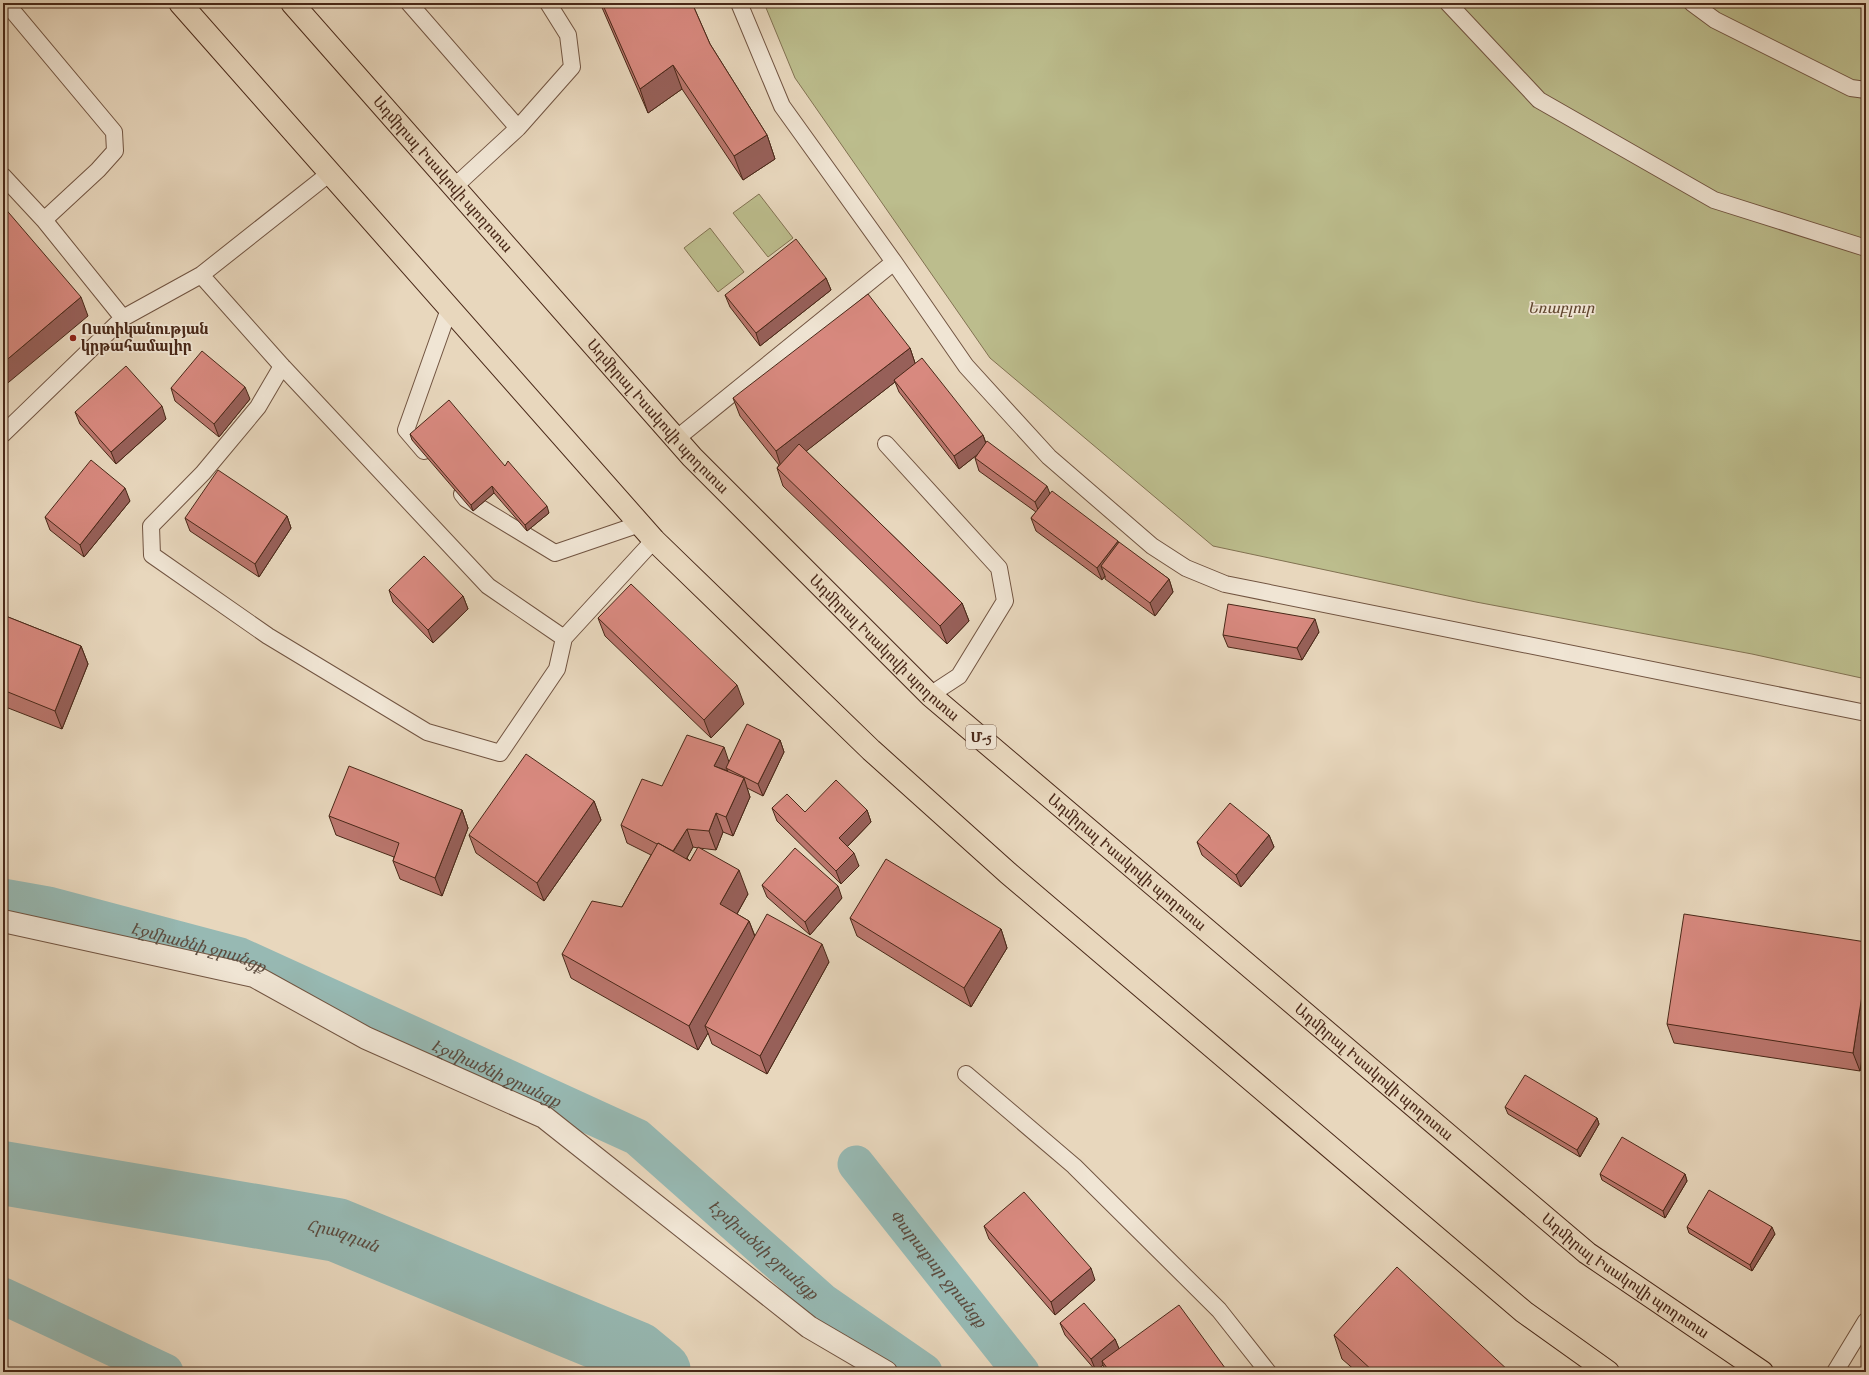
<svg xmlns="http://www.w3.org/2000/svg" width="1869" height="1375" font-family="'Sorts Mill Goudy','Noto Serif Armenian',serif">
  <rect width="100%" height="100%" fill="#e8d7bd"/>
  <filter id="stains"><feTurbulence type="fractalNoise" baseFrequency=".005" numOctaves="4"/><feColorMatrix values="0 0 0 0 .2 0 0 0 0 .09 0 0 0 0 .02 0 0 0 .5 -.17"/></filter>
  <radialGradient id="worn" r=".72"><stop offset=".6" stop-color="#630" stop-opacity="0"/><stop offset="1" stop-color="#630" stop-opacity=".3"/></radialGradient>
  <path fill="#bcbd8d" stroke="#827252" d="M764 3H1866V679L1752 654 1476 602 1213 546 990 358 795 78Z
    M759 194 793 238 768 257 733 213Z
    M710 228 744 272 718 292 684 248Z"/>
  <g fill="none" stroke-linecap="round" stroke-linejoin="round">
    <g stroke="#97b9b3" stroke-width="37">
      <path id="s1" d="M3 897 48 905 240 956 637 1137 823 1302 924 1372"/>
      <path id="s2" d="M856 1164 1021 1372"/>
      <path d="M3 1296 165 1372"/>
    </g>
    <path stroke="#97b9b3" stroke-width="64" id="s3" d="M3 1173 337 1230 636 1353 659 1372"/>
    <g stroke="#715441" stroke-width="18">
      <path id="lane" d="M6 3 114 132 115 151 98 170 44 220
        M409 3 518 128
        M739 3 782 106 894 262 966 366 1049 457 1152 546 1186 568 1225 584 1866 713
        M1448 3 1539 100 1714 200 1866 248
        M1692 3 1715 20 1851 88 1866 90
        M3 176 44 220 123 318
        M454 187 518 128 572 67 568 35 548 3
        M201 275 282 366 488 586 564 638
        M282 366 258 407 203 473 151 526 152 555 268 636 427 732 500 753 557 669 564 638 654 540
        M3 434 123 318 201 275 330 173
        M676 439 894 262
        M886 444 999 568 1005 601 959 676 930 695
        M424 451 406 430 449 309
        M462 494 466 499 555 553 640 524
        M966 1074 1074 1166 1219 1310 1268 1372
        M1835 1372 1866 1321"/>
    </g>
    <g stroke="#715441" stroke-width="24">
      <path id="street" d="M3 921 254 976 366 1038 544 1117 809 1327 886 1372"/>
    </g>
    <g stroke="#492818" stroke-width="24">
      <g id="highway">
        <path d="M180 3 654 540 871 750 1008 873 1524 1312 1608 1372"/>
        <path id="s4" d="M292 3 692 457 930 695 1587 1253 1762 1372"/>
      </g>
    </g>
    <use href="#lane" stroke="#f0e5d4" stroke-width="16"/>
    <use href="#street" stroke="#f0e5d4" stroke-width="22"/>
    <use href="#highway" stroke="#e8d7bd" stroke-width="22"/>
  </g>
  <path fill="#ba766d" stroke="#492818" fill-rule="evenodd" d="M600 3H692L710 44 767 135 775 159 743 180 682 89 648 113Z
    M826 278 831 290 760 346 730 307 725 295Z
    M910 348 915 363 983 435 986 443 1050 494 1169 579 1173 592 1155 616 1105 579V576L1102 580 1036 531 1031 518 1036 512 979 471 975 458 977 455 959 469 899 392 895 382 806 451 962 603 969 621 947 644 783 486 777 468 779 465 740 416 733 398Z
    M171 388 250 399 219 437 175 401Z
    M75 412 166 419 116 464 80 424Z
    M410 434 505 466 549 513 527 531 494 493 473 511 412 440Z
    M130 501 84 557 50 530 45 517Z
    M287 516 291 528 259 577 190 531 185 518Z
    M389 590 463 596 468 609 433 643 393 602Z
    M3 615 81 646 88 664 62 729 3 706Z
    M598 618 744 704 711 738 605 636Z
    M1319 632 1302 660 1228 647 1223 635Z
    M780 740 784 752 763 796 747 788 750 797 733 836 723 832 716 850 699 848 748 894 737 914 749 921 755 936 829 962 767 1074 712 1044 708 1033 698 1050 571 978 562 954 622 907 651 855 627 843 621 825 662 786 729 762ZM693 847 698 848 690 861 687 858Z
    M594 801 601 820 544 901 476 853 469 835Z
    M772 808 805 812 867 810 871 822 847 847 859 866 841 884 777 821Z
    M462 810 468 828 442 896 400 879 393 861 394 857 336 835 329 816Z
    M1269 835 1274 847 1241 887 1202 855 1197 842Z
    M762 885 842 898 810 935 767 897Z
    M850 918 1001 929 1007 948 971 1007 857 936Z
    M1866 942V1033L1860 1071 1674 1043 1667 1024Z
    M1505 1107 1597 1118 1599 1124 1580 1157 1508 1114Z
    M1600 1174H1685L1687 1181 1665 1218 1602 1180Z
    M984 1226 1095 1280 1055 1315 989 1239Z
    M1687 1227 1775 1234 1752 1271 1689 1233Z
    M1060 1323 1115 1339 1119 1349 1228 1372H1106L1103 1365 1096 1371 1065 1335Z
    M1866 1324V1336L1863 1328Z
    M1334 1335 1510 1372H1357L1342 1359Z"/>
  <path fill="#976059" stroke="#492818" d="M673 65 682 89 648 113 640 89Z
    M767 135 775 159 743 180 734 156Z
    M826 278 831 290 760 346 756 333Z
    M81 297 88 316 3 387V363Z
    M910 348 916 366 894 380 895 382 782 470 776 451Z
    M245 387 250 399 219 437 214 424Z
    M162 406 166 419 116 464 111 452Z
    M983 435 987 447 959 469 954 456Z
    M492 486 494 493 473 511 471 505Z
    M1047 486 1052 499 1040 515 1035 502Z
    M125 488 130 501 84 557 80 545Z
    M547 506 549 513 527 531 525 525Z
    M287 516 291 528 259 577 255 564Z
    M1118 541 1122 553 1101 566 1105 576 1102 580 1097 568Z
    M1169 579 1173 592 1155 616 1150 603Z
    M463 596 468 609 433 643 428 630Z
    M962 603 969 621 947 644 940 626Z
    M1315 619 1319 632 1302 660 1297 648Z
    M81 646 88 664 62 729 55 711Z
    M737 685 744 704 711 738 704 720Z
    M780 740 784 752 763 796 758 784Z
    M724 747 730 765 726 768 728 771 714 766Z
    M744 778 750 797 733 836 726 817Z
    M594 801 601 820 544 901 537 883Z
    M462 810 468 828 442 896 435 878Z
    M867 810 871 822 843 851 839 838Z
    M716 813 723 832 716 850 709 831Z
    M687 829 693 847 680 870 673 852Z
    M1269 835 1274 847 1241 887 1236 875Z
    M854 853 859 866 841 884 836 871Z
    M739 870 748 894 729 928 720 904Z
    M838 886 842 898 810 935 805 922Z
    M749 921 758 945 705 1026 708 1033 698 1050 689 1026Z
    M1001 929 1007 948 971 1007 964 988Z
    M822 944 829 962 767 1074 760 1056Z
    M1866 970V1033L1860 1071 1853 1053Z
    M1597 1118 1599 1124 1580 1157 1577 1150Z
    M1685 1174 1687 1181 1665 1218 1663 1211Z
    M1772 1227 1775 1234 1752 1271 1750 1265Z
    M1091 1268 1095 1280 1055 1315 1051 1302Z
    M1115 1339 1120 1351 1102 1361 1103 1365 1096 1371 1091 1359Z"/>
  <path fill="#d8897f" stroke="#492818" d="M602 3H692L710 44 767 135 734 156 673 65 640 89Z
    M3 206 81 297 3 363Z
    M796 239 826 278 756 333 725 295Z
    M868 294 910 348 776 451 733 398Z
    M202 351 245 387 214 424 171 388Z
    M922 358 983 435 954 456 894 380Z
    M126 366 162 406 111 452 75 412Z
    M449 400 505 466 508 461 547 506 525 525 492 486 471 505 410 434Z
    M987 441 1047 486 1035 502 975 458Z
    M799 444 962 603 940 626 777 468Z
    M91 460 125 488 80 545 45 517Z
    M218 470 287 516 255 564 185 518Z
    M1052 491 1118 541 1097 568 1031 518Z
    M1119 542 1169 579 1150 603 1101 566Z
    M424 556 463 596 428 630 389 590Z
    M631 584 737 685 704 720 598 618Z
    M1228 604 1315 619 1297 648 1223 635Z
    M3 615 81 646 55 711 3 690Z
    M747 724 780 740 758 784 726 768Z
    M687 735 724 747 714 766 744 778 726 817 716 813 709 831 687 829 673 851 658 843 657 844 621 825 642 779 662 786Z
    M526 754 594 801 537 883 469 835Z
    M349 766 462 810 435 878 393 861 399 843 329 816Z
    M836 780 867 810 839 838 854 853 836 871 772 808 787 794 805 812Z
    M1230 803 1269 835 1236 875 1197 842Z
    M658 843 690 861 698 847 739 870 720 904 749 921 689 1026 562 954 592 901 622 907Z
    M795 848 838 886 805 922 762 885Z
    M886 859 1001 929 964 988 850 918Z
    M767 914 822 944 760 1056 705 1026Z
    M1684 914 1866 942V970L1853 1053 1667 1024Z
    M1525 1075 1597 1118 1577 1150 1505 1107Z
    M1622 1137 1685 1174 1663 1211 1600 1174Z
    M1709 1190 1772 1227 1750 1265 1687 1227Z
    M1024 1192 1091 1268 1051 1302 984 1226Z
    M1397 1267 1510 1372H1374L1334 1335Z
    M1084 1303 1115 1339 1091 1359 1060 1323Z
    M1179 1305 1228 1372H1110L1102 1361Z
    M1866 1324V1330L1863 1328Z"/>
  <circle fill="#8f2418" stroke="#f0e5d4" stroke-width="1.5" cx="73" cy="338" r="4"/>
  <g text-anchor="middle" stroke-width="3.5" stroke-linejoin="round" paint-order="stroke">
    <rect fill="#f0e5d4" stroke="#7b6150" stroke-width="1" x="966" y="725" width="30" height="24" rx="3"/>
    <g font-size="14" font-weight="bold" fill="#492818">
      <text x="981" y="742">Մ-5</text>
    </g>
    <g font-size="15" fill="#492818" stroke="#f0e5d4">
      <text dy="5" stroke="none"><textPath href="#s4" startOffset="228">Ադմիրալ Իսակովի պողոտա</textPath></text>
      <text dy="5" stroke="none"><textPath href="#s4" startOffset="552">Ադմիրալ Իսակովի պողոտա</textPath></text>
      <text dy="5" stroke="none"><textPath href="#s4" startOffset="876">Ադմիրալ Իսակովի պողոտա</textPath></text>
      <text dy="5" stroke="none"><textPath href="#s4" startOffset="1200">Ադմիրալ Իսակովի պողոտա</textPath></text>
      <text dy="5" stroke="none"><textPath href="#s4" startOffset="1524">Ադմիրալ Իսակովի պողոտա</textPath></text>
      <text dy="5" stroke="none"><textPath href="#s4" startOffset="1848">Ադմիրալ Իսակովի պողոտա</textPath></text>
    </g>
    <g font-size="15" font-style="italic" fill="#60462f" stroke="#f0e5d4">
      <text x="1561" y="313">Եռաբլուր</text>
    </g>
    <g font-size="15" font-weight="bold" fill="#492818" stroke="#f0e5d4" text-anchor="start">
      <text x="81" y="334">Ոստիկանության<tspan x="81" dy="17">կրթահամալիր</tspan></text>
    </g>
    <g font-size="16" font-style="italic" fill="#5c4c3f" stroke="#f0e5d4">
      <text dy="6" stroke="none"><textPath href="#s1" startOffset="202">Էջմիածնի ջրանցք</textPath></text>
      <text dy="6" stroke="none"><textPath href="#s1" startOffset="526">Էջմիածնի ջրանցք</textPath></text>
      <text dy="6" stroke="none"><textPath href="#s3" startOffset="346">Հրազդան</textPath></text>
      <text dy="6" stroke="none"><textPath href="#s1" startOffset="850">Էջմիածնի ջրանցք</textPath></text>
      <text dy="6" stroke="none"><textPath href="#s2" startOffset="133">Փարաքար ջրանցք</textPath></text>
    </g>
  </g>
  <rect width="1869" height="1375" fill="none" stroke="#e8d7bd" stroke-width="16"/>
  <rect x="4" y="4" width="1861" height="1367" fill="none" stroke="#492818" stroke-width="2"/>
  <rect x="8" y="8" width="1853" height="1359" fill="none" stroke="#492818"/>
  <rect width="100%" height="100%" filter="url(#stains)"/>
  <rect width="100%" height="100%" fill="url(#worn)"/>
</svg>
